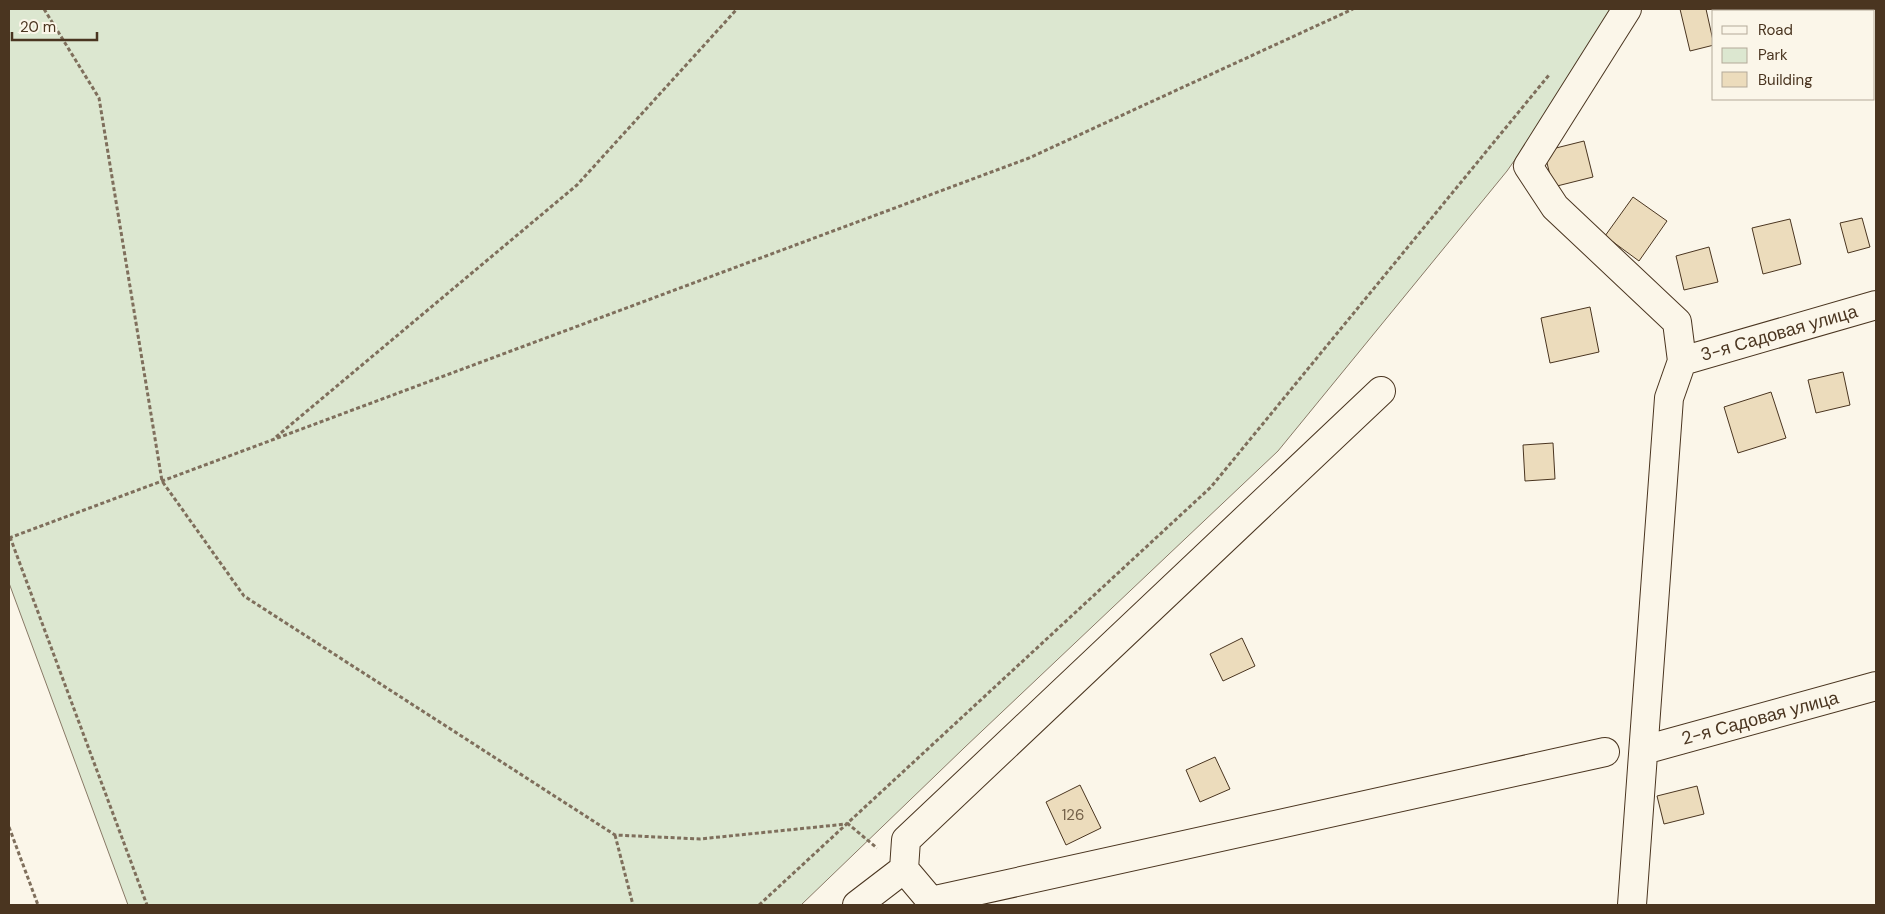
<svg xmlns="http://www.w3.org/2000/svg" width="1885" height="914" font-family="'DM Sans',sans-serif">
  <rect width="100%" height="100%" fill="#fbf6e9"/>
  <path fill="#dce7d0" stroke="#887966" d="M9 9H1621L1507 171 1278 451 964 748 801 905H128L9 583Z"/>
  <path fill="#ecdcbc" stroke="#4a3520" d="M1680 9H1706L1714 45 1690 51Z
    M1789 9H1819V11H1790Z
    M1584 141 1593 177 1553 187 1544 151Z
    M1633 197 1667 221 1639 261 1605 236Z
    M1862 218 1870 247 1848 253 1840 223Z
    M1790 219 1801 264 1763 274 1752 228Z
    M1709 247 1718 282 1684 290 1676 256Z
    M1590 307 1599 352 1550 363 1541 318Z
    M1843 372 1850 405 1816 413 1808 380Z
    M1771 392 1786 438 1738 453 1724 407Z
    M1553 443 1555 479 1525 481 1523 445Z
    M1242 638 1255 666 1223 681 1210 654Z
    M1215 757 1230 789 1200 802 1186 770Z
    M1080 785 1101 828 1066 845 1046 802Z
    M1697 786 1704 814 1664 824 1657 796Z"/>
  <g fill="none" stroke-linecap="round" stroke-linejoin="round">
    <g stroke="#4a3520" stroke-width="30">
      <path id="minor" d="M1627 9 1528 166 1555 207 1677 322 1682 361 1669 398 1632 905
        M1682 361 1876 305
        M1644 750 1876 686
        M931 901 1605 752
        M857 905 904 869
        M932 905 931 901 904 869 906 840 1381 391"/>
    </g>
    <path stroke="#7f6f5c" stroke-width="3" stroke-dasharray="4 2.5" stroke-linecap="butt" d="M44 9 99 98 162 481 244 596 615 835 700 839 846 824
      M276 437 577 185 737 9
      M10 537 147 905
      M9 538 1029 158 1353 9
      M847 823 877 848
      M9 827 38 905
      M615 835 633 905
      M759 905 1211 487 1549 75"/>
    <use href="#minor" stroke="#fbf6e9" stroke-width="28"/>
  </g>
  <g text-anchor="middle" stroke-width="4" stroke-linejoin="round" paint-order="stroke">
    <g font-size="15" fill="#725f47">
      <text x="1073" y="820">126</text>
    </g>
    <g font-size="18" fill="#4a3520" stroke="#fbf6e9">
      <text transform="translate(1779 333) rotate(-16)" y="6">3-я Садовая улица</text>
      <text transform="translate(1760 718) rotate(-15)" y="6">2-я Садовая улица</text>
    </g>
  </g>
  <rect width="1885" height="914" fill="none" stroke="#4a3520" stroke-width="20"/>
  <rect x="1712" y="10" width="162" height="90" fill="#fbf6e9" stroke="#b4a999"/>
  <rect x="1722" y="26" width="25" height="8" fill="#fbf6e9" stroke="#b4a999"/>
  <text x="1758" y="35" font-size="15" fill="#4a3520">Road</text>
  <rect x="1722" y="48" width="25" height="15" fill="#dce7d0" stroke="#b4a999"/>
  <text x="1758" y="60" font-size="15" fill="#4a3520">Park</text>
  <rect x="1722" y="72" width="25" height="15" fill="#ecdcbc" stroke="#b4a999"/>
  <text x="1758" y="85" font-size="15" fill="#4a3520">Building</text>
  <path d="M12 32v8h85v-8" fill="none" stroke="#4a3520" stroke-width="2.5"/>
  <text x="20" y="32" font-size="15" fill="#4a3520" stroke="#fbf6e9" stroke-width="4" paint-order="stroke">20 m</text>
</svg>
